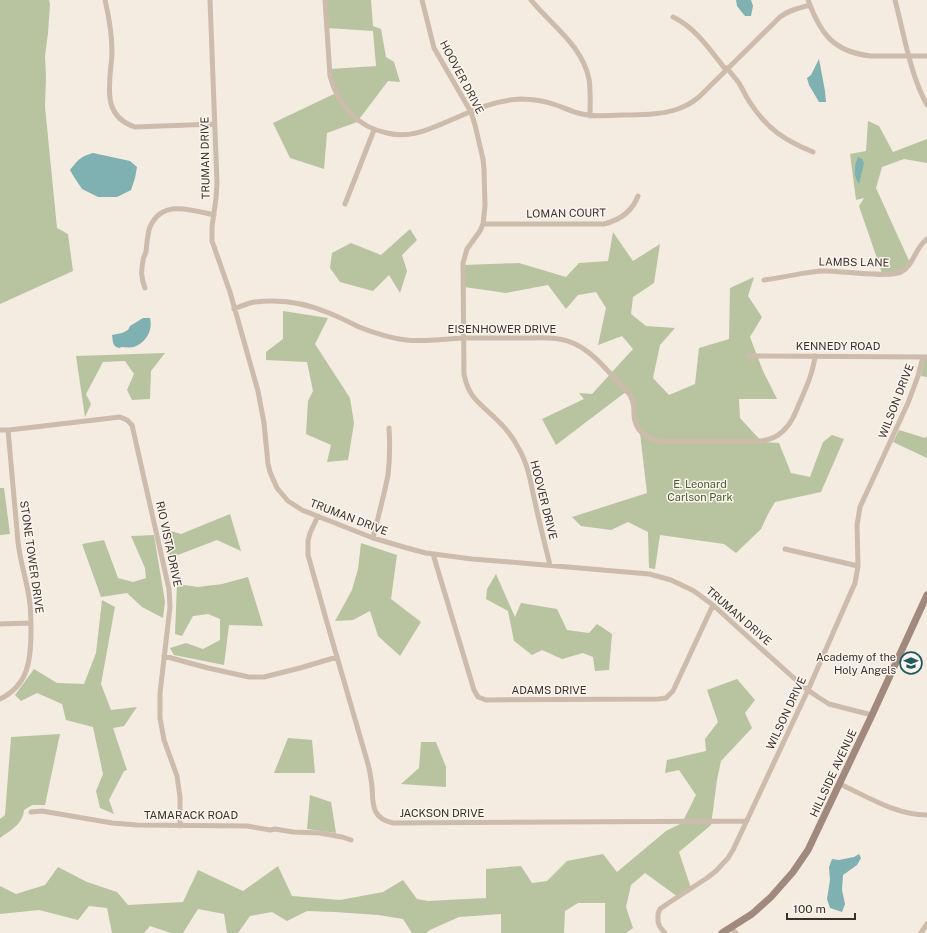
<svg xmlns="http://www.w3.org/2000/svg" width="927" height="933" font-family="'Public Sans',sans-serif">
  <rect width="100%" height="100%" fill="#f4ebe1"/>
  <path fill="#b8c4a0" d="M0 0H49L50 4 48 33 45 56 46 76 45 107 57 228 68 234 73 271 0 304Z
    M326 0H371L373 26 381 29 386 57 394 62 400 82 388 81 357 122 327 133 324 169 290 158 273 123 334 94 330 69 376 66 373 31 328 28Z
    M868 121 879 126 893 152 927 139V163L904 159 882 167 876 188 911 265 899 274 882 273 859 206 864 198 856 200 850 154 866 151Z
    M410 229 417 240 402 255 407 271 400 293 389 275 373 291 340 282 330 268 332 253 351 243 381 255Z
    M613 232 633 261 660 244 654 283 633 297 631 314 646 326 675 328 660 345 653 378 669 395 695 384 699 348 729 339 730 288 754 277 748 296 762 317 750 337 763 371 777 399H739L740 418 762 442 779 443 791 473 810 477 823 442 832 435 844 439 821 492 775 502 768 514 761 529 736 553 724 544 660 535 655 569 649 568 648 532 628 522 611 530 581 526 572 517 647 493 640 433 627 391 556 445 542 419 584 399 579 393 592 394 633 349 622 336 598 345 606 308 596 292 578 295 566 309 548 285 506 293 464 287V265L519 263 566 277 579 263 608 261Z
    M283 311 328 318 315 344 350 398 354 423 348 460 327 462 331 445 306 434 308 401 313 391 307 362 266 360V352L283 339Z
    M165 353 151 371 150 399 132 400 127 390 134 374 125 361 103 362 86 394 91 404 85 417 76 356Z
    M927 356V377L921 376 925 357Z
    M899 430 925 438 927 436V458L893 442Z
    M0 488H4L10 534 0 535Z
    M230 514 241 551 217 540 170 558 161 528 181 534Z
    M154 535 165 602 163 618 142 607 127 593 101 597 82 544 104 540 118 578 133 582 146 578 145 568 131 536Z
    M361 543 397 555 391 599 421 622 400 656 378 636 370 611 353 620 335 621 352 590 358 569Z
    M496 574 515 617 521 603 557 609 567 630 589 633 597 624 612 634 609 670 595 671 593 657 583 653 562 659 542 650 532 655 514 641 508 611 486 599 487 589Z
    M248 577 263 626 229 625 224 665 174 655 170 648 186 643 203 649 220 640V619L208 614 193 616 182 636 175 634 177 584 198 587 222 584Z
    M102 600 115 607 101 684 111 710 137 707 124 726 113 728 127 770 124 771 109 800 114 814 100 808 96 791 103 774 93 727 66 720 62 704 37 693 21 701 15 695 34 669 57 683 84 684 96 653Z
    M737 679 755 700 745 713 752 728 721 761 717 780 711 825 679 852 691 888 678 897 645 873 631 885 626 907 633 928 626 933H605V903H578L565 911 564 933H501V914L459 917 430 930 426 933H412L403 919 378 915 335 912 307 911 287 921 272 912 250 916 238 933H227L224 914 198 909 183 933H171L150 926 144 933H112L107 908 89 906 78 920 39 910 0 914V886L16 894 45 885 58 867 87 882 117 892 128 905 183 902 198 870 243 891 278 866 292 896 340 900 383 892 403 880 417 899 428 901 486 898V869L521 866 532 883 547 881 567 861 603 854 617 872 666 831 682 823 696 795 679 770 665 773 667 760 706 751 705 739 718 722 707 690Z
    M60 734 45 805H32L24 810C23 824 11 830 0 838V819L5 815 11 737Z
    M288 738 312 740 315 773H274Z
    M421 742H436L446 767V787L401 784 419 768Z
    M310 795 331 802 336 833 307 829Z"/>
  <path fill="#7fb0b2" d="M736 0H751L753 6 751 16H745L737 6Z
    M819 59 825 91 826 102H819L809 85 807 78 811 75Z
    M93 153 130 161 137 167 135 178 131 190 117 197H98L82 189 74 177 70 170C79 159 80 157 93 153Z
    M858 157 862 159 864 163 859 184C853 176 854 166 858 157Z
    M143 318H150C153 331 146 342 134 347 130 348 125 347 121 347L120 348C112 347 113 341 112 335L122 333 128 330 130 326Z
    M859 854 861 858 857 865 843 875 842 890 845 904 842 912 830 908 827 899 830 880 829 867 832 859 839 860 854 857Z"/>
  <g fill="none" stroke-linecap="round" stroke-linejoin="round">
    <path stroke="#cdbbac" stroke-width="5" d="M105 0C109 17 112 35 112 52 111 81 99 115 135 127L215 124
      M210 0 217 183 216 198 212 227V241L230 292 258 391 264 423 268 464 270 472 277 488 288 501 302 510 373 538 407 548 426 553 472 559 510 562 649 574 671 580 694 591 713 605 757 645 805 688 818 697 829 704 872 715
      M325 0 330 76C338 105 357 127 387 133 411 139 429 129 451 120 472 111 496 100 520 99 532 99 545 101 556 105 565 108 573 112 582 114 595 117 608 116 621 115 639 115 661 115 678 109 686 106 693 102 699 97L780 17C789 10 799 8 810 5
      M422 0 434 48 471 112 475 125 483 159 484 169 485 206 483 224 480 231 467 249 463 263 464 374C469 399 479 402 495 418 505 427 513 437 519 449 527 463 530 478 533 493 538 517 544 541 550 565
      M531 0C552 26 582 45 589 79 591 91 590 104 590 116
      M808 0C820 33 833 52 871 56H927
      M895 0C904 34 910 74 927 105
      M673 17C696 28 710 50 726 70
      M727 68C731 73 735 78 739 83 743 90 746 97 751 104 767 129 786 141 813 152
      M345 204 374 130
      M483 224H604C620 220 632 212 638 196
      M764 280C785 278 805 271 825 271 840 271 890 278 901 272 915 264 914 249 927 239
      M145 288C141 278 141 271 143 261 143 257 145 255 146 252 147 243 147 235 150 227 162 199 192 210 214 215
      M234 309C241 306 248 303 255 302 279 299 306 303 329 313 339 317 349 322 359 327 374 333 390 338 406 340 425 342 444 339 463 338 484 338 504 338 524 338 542 338 561 336 577 345 593 353 606 369 618 382 622 386 626 390 630 395 634 402 634 408 634 415 635 430 646 439 659 441H761C769 440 777 437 783 431 791 424 795 414 799 404 806 388 813 373 815 356
      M748 356 927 357
      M0 430H9L120 417 127 420 132 425 169 589 170 607 160 693V718L164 740 177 776 180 797V826
      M318 516 310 533 308 541V555L328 626 368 764C370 771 371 779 372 786 373 804 371 818 393 823L747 821
      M373 538C378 517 384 496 388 475 390 459 390 444 389 428
      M785 549 858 566
      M433 554 474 690 478 697 486 700 658 699 666 698 673 691 713 605
      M0 624 31 623
      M164 656 208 668 249 677H264L300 668 337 657
      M0 699C29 685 31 659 31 630 31 619 31 608 29 597 26 578 20 561 18 542L8 430
      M841 781 840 784C868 797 896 815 927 815
      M31 812 42 811 112 823 137 825 247 826 270 830 275 829 293 832 320 833 342 837 351 840
      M731 928 736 933
      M665 933 660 927 658 922V914L660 909 667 904 707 878 716 871 728 858 733 850 808 690 855 583 858 566 857 525 860 507 908 403 918 376 923 357
      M921 933 927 924"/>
    <path stroke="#a18a7d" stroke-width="7" d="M722 933 752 914 771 897 793 872 808 850 872 715 927 595"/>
  </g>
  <defs>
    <g id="school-ring" transform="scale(1.15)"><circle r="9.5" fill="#fbf5ee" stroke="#1f5a5e" stroke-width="1.5"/><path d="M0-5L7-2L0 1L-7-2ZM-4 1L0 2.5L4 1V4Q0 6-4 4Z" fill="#1f5a5e"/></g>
  </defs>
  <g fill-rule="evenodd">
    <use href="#school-ring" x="911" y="663"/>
  </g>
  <g text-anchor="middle" stroke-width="3" stroke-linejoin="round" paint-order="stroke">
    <g font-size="11" fill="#3b302b" stroke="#fbf5ee">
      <text transform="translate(462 77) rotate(62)" y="4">HOOVER DRIVE</text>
      <text transform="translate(205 158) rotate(-91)" y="4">TRUMAN DRIVE</text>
      <text transform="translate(566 213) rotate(-1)" y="4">LOMAN COURT</text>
      <text transform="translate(854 262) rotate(1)" y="4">LAMBS LANE</text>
      <text x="502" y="333">EISENHOWER DRIVE</text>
      <text x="838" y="350">KENNEDY ROAD</text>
      <text transform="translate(896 401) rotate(-69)" y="4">WILSON DRIVE</text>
      <text transform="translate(544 500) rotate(76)" y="4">HOOVER DRIVE</text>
      <text transform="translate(349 517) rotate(21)" y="4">TRUMAN DRIVE</text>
      <text transform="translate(169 544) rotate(78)" y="4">RIO VISTA DRIVE</text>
      <text transform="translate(32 557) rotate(82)" y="4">STONE TOWER DRIVE</text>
      <text transform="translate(739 616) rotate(41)" y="4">TRUMAN DRIVE</text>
      <text x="549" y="694">ADAMS DRIVE</text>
      <text transform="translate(786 713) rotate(-65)" y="4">WILSON DRIVE</text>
      <text transform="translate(833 773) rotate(-65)" y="4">HILLSIDE AVENUE</text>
      <text x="442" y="817">JACKSON DRIVE</text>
      <text x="191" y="819">TAMARACK ROAD</text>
    </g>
    <g font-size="11" fill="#4a5a2e" stroke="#fbf5ee">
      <text x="700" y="488">E. Leonard<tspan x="700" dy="13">Carlson Park</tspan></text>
    </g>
    <g font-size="11" fill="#3b302b" stroke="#fbf5ee" text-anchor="end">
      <text x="896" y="661">Academy of the<tspan x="896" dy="13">Holy Angels</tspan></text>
    </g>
  </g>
  <path d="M787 913v6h68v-6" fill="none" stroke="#3b302b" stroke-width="2"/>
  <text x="793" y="913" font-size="12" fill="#3b302b" stroke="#fbf5ee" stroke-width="3" paint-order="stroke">100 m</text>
</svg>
